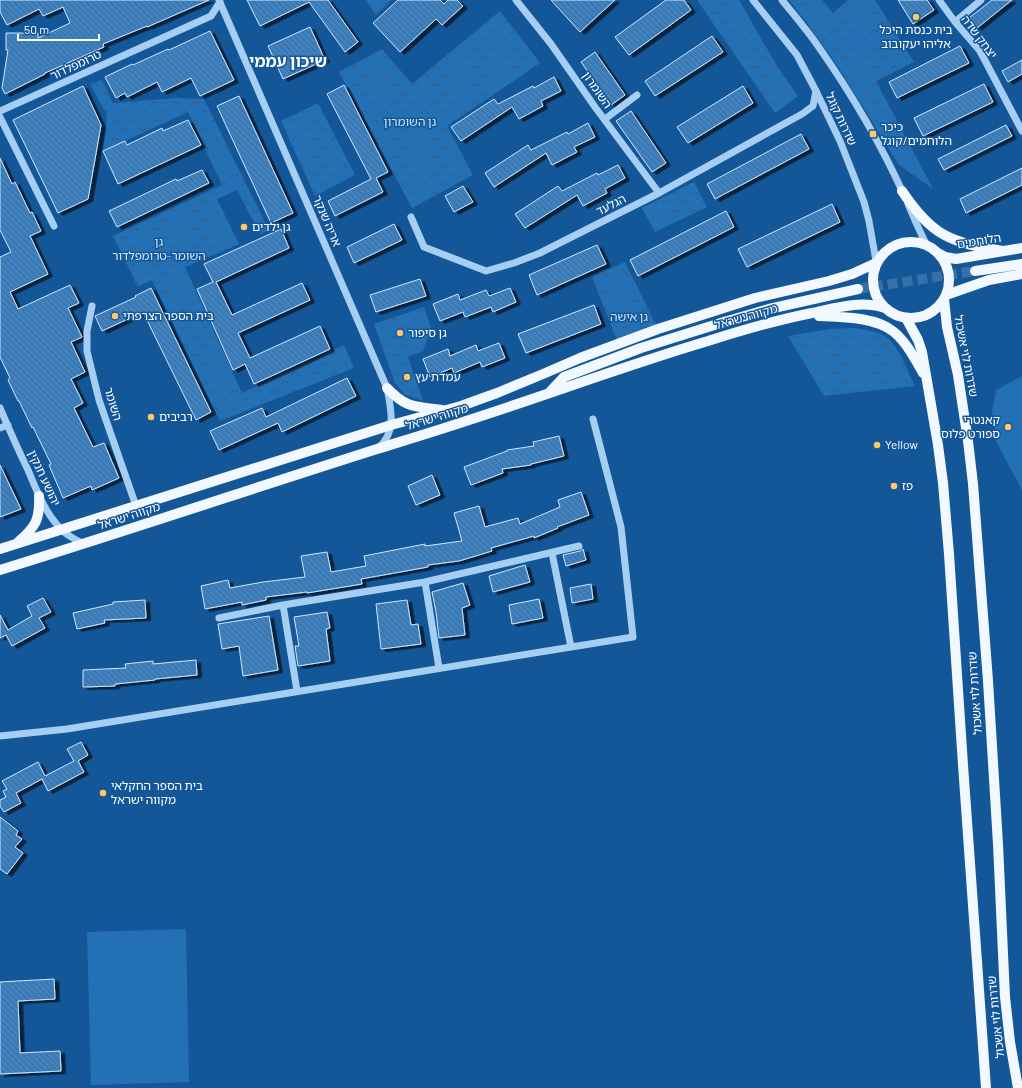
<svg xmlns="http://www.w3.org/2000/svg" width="1022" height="1088" font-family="Barlow,'Noto Sans Hebrew',sans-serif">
  <defs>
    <pattern id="forest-crowns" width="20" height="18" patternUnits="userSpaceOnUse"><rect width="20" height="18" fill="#2370b5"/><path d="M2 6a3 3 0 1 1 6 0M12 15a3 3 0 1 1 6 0" fill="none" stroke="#3a5c7b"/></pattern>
    <pattern id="building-back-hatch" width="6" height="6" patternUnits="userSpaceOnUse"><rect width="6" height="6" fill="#3d81c0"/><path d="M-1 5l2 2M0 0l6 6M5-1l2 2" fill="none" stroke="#44698c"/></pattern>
    <filter id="shadow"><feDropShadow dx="4.5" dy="2.5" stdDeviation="0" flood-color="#0009"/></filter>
  </defs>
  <rect width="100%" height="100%" fill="#145798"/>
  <path fill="url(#forest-crowns)" d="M366 0H391L376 15Z
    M697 0H739L777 66 798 96 775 113Z
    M789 0H822L833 13 848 0H875L914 62 876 81 933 189 899 165 837 65 807 23Z
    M500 11 540 63 447 126 473 175 412 208 339 72 382 49 412 84Z
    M102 80 113 103 177 98 204 99 269 230 260 234 237 190 217 199 239 244 185 267 242 393 344 345 354 368 220 421 152 280 138 287 113 236 222 185 188 112 103 151 107 115 90 84Z
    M318 103 355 175 315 196 281 121Z
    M694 182 707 207 655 232 642 208Z
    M625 262 658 329 618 343 592 277Z
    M424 307 431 328 423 351 408 357 423 401 404 394 395 383 374 324Z
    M855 328C865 330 877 331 886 337 900 347 907 371 915 386L824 396 788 336 829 329Z"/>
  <path fill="#2370b5" d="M1022 376V490L996 441 992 412 996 390Z
    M186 929 189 1082 91 1085 87 932Z"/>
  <path fill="url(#building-back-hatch)" stroke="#cee7fd" filter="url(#shadow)" d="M0 0H209L147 27V26L103 44 104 47 45 73V74L5 94 2 88 8 50H6V33H38V38L70 23 63 7 43 16 39 9 7 25 0 12Z
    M247 0H328L358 42 345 52 309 2 260 26Z
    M398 0H440L444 4 448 0H457L463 6 442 25 436 19 400 52 373 23Z
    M551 0H615L580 32Z
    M666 0H684L691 10 629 55 615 37Z
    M898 0H927L934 10 913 24Z
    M992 0H1012L977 28 969 18Z
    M310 27 325 60 283 79 268 46Z
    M210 31 234 80 200 96 191 78 162 92 157 82 127 97 125 93 116 98 105 77 132 64 133 65 168 49 169 50Z
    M712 36 723 52 655 96 645 81Z
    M960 46 969 63 897 98 889 82Z
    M595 52 625 95 611 105 581 62Z
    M1022 60V74L1008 82 1002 71Z
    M554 77 561 91 541 101 543 106 519 119 512 107 461 141 451 127 494 99 498 104 533 86 534 88Z
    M984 84 993 102 923 136 914 118Z
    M344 85 388 172 376 178 383 192 335 216 328 201 371 179 327 94Z
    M83 86 101 125 88 199 58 213 13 120Z
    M743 86 753 103 688 143 677 127Z
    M239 96 293 213 271 223 217 106Z
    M631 111 666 163 652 172 616 121Z
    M188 120 201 145 118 184 103 151 125 141 127 145 158 130 162 128 163 131Z
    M588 123 595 137 574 147 577 152 552 165 546 153 494 187 485 173 528 145 531 150 567 132 568 134Z
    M1006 125 1012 136 944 170 938 159Z
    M801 134 809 149 715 199 707 184Z
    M0 158 12 184 15 182 30 213 32 212 41 231 30 236 48 274 10 292 18 309 70 285 79 303 68 308 82 337 71 342 85 372 71 379 83 403 74 408 93 447 104 443 119 478 92 490 91 486 63 498 49 465 51 464 33 427 32 428 19 401H18L8 380 10 378 0 357V257L11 252 0 230Z
    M618 165 625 178 605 189 607 193 583 206 577 195 525 228 515 214 558 186 562 191 597 173 598 175Z
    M1022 168V185L966 213 960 199Z
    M202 170 209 183 117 227 109 211 176 179 177 181Z
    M463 186 473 202 454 212 445 196Z
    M832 204 840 222 747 267 738 249Z
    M726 211 734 227 638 276 630 260Z
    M394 224 402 240 354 263 347 247Z
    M281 229 289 248 216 282 232 315 302 283 310 300 238 333 250 358 320 326 330 349 254 384 245 364 233 370 197 289 213 282 204 264Z
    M597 245 606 264 537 295 529 275Z
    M420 279 426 296 376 312 370 295Z
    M151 288 211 412 196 420 143 312 102 331 95 316 136 297 135 296Z
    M510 288 516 302 493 312 491 307 465 317 463 312 440 321 433 304 458 294 460 300 486 290 489 296Z
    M594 305 601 324 526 353 518 334Z
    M499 343 505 358 482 367 480 362 454 373 452 368 430 377 423 359 448 349 450 356 476 345 478 351Z
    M347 378 356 396 282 432 278 423 219 450 210 431 262 408 266 417Z
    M559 436 564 456 531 464V465L502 469 503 473 471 485 464 467 507 451V450L534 446 533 442Z
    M0 465 21 509 0 517Z
    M432 475 440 495 416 505 408 486Z
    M581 492 589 515 557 527 558 528 534 538V536L491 548 492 551 459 561 428 565V567L361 579 362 584 307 593V592L266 597V600L242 605V602L205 609 201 586 228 580 230 588 263 582 305 577 301 556 327 552 331 572 366 566 364 556 425 544V546L462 541 454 513 479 506 485 527 518 518 520 524 560 507 558 500Z
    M583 549 586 560 566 566 563 555 580 551Z
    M525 565 530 582 493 592 489 576Z
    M463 583 470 605 462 608 465 635 439 638 436 612 432 592Z
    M591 584 593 599 572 603 570 588Z
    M43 598 51 612 39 618 45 628 12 646 6 635 0 638V615L8 630 32 616 27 606Z
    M539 599 543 618 512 624 509 605Z
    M145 600 146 618 104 620 105 623 77 629 73 613 113 604V602Z
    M407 600 411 625 418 624 421 644 381 649 376 604Z
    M327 612 330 628 326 629 330 661 298 666 295 646H299L294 617Z
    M269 616 278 670 243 676 239 646 222 649 218 624Z
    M196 660 197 675 155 679V680L115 684V686L83 687V670L126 668 125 664 153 661V664Z
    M81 742 88 755 78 761 84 772 48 791 42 779 16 793 21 803 4 812 0 806V800L6 797 3 791 7 789 2 781 38 762 45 776 74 761 67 749Z
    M0 817 18 831 16 835 22 839 15 847 23 853 7 874 0 869Z
    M54 979 55 999 18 1001 20 1053 60 1051 61 1071 0 1074V982Z"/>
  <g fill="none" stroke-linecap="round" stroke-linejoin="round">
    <path stroke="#3770a7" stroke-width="10" stroke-dasharray="10 5" stroke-linecap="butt" d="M858 289 975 271"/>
    <path stroke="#a6cef3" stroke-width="7" d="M219 0 387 388C391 408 397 433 378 448
      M516 0 551 44 595 107 659 193
      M753 0 797 55 816 91 840 141 864 202 869 221 876 261
      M782 0C794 15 807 30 818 46 851 93 880 142 904 195
      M939 0 955 22 980 51 1022 131
      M955 22 981 0
      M0 111 211 16 220 2
      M0 117 54 226
      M605 119 637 95
      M908 204 918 227 926 244
      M411 217 424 247 486 271 514 263 540 253 659 193 802 114 813 106 816 91
      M92 306 87 331V351L99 400 136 506
      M0 408C9 429 18 450 28 470 37 491 45 513 61 529 67 536 76 540 84 544
      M0 428 8 425
      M552 553 571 647
      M425 582 439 668
      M283 605 297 691
      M219 618 283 605 425 582 579 546
      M0 736 67 729 633 637 621 527 593 419"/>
    <path stroke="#f1f8ff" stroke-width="10" d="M902 191C933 237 950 242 1003 251
      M873 280a38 38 0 1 1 76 0a38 38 0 1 1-76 0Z
      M940 254 945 257 956 259 1022 248
      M975 271 1022 264
      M946 295 989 280 1022 274
      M944 299 947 327 958 375 968 441 973 484 988 681 998 844 1005 997 1010 1042 1018 1088
      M819 316C843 317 876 317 894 332 907 343 915 359 923 373
      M906 318 918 340 922 352 938 445 943 483 949 554 963 765 986 1088
      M387 388C407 409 415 406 442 410
      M549 393 564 377 641 348 724 322 769 309 858 289
      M18 542C36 527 40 519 39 496
      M0 549 391 425 461 406 497 393 543 374 580 358 658 329 755 298 829 281 852 274 876 263
      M0 570C126 531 251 489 377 449 406 440 436 431 466 421 547 395 627 365 708 341 742 330 777 320 812 313 836 308 861 300 885 308"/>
  </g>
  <g fill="#ffc867" stroke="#145798" stroke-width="1.5">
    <circle cx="916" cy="17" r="4"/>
    <rect x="869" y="130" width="8" height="8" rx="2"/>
    <circle cx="244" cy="227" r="4"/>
    <circle cx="115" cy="316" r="4"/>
    <circle cx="400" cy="333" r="4"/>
    <circle cx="407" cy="377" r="4"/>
    <circle cx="151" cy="417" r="4"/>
    <circle cx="1008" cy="427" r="4"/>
    <circle cx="877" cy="445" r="4"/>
    <circle cx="894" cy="486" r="4"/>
    <circle cx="103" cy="793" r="4"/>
  </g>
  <g text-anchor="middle" stroke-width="3" stroke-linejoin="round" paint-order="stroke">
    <g font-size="12" fill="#fff" stroke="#145798" text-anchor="start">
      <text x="916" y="34" text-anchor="middle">בית כנסת היכל<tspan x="916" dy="14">אליהו יעקובוב</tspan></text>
      <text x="881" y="131">כיכר<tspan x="881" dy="14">הלוחמים/קוגל</tspan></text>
      <text x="252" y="231">גן ילדים</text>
      <text x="123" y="320">בית הספר הצרפתי</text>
      <text x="408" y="337">גן סיפור</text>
      <text x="415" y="381">עמדת עץ</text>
      <text x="159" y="421">רביבים</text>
      <text x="1000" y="424" text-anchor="end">קאנטרי<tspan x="1000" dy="14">ספורט פלוס</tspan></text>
      <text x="885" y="449">Yellow</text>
      <text x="902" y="490">פז</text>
      <text x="111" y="790">בית הספר החקלאי<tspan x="111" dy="14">מקווה ישראל</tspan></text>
    </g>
    <g font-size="12" fill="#fff" stroke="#145798">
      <text transform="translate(979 37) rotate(53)" y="4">יצחק שדה</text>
      <text transform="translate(76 65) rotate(-25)" y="4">טרומפלדור</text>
      <text transform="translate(597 90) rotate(55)" y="4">השומרון</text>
      <text transform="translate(841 119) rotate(65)" y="4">שדרות קוגל</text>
      <text transform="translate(611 205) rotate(-27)" y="4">הגלעד</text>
      <text transform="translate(327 221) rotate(67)" y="4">אריה שנקר</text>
      <text transform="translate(979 241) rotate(-9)" y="4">הלוחמים</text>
      <text transform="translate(746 317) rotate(-16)" y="4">מקווה ישראל</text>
      <text transform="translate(966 356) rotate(79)" y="4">שדרות לוי אשכול</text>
      <text transform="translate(113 404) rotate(73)" y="4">השומר</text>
      <text transform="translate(437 417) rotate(-17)" y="4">מקווה ישראל</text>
      <text transform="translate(44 478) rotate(65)" y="4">יהושע חנקין</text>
      <text transform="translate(129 516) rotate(-18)" y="4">מקווה ישראל</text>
      <text transform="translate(975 693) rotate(-94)" y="4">שדרות לוי אשכול</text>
      <text transform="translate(996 1017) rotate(-96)" y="4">שדרות לוי אשכול</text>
    </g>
    <g font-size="12" fill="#cee7fd" stroke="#145798">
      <text x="410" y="126">גן השומרון</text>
      <text x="159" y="246">גן<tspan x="159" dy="14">השומר-טרומפלדור</tspan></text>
      <text x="629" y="321">גן אישה</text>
    </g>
    <g font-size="16" font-weight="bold" fill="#fff" stroke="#145798">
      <text x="288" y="67">שיכון עממי</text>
    </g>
  </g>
  <path d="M18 34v6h81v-6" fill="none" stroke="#ffffff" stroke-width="2"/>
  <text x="24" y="34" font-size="12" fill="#ffffff" stroke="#145798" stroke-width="3" paint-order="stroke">50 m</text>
</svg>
